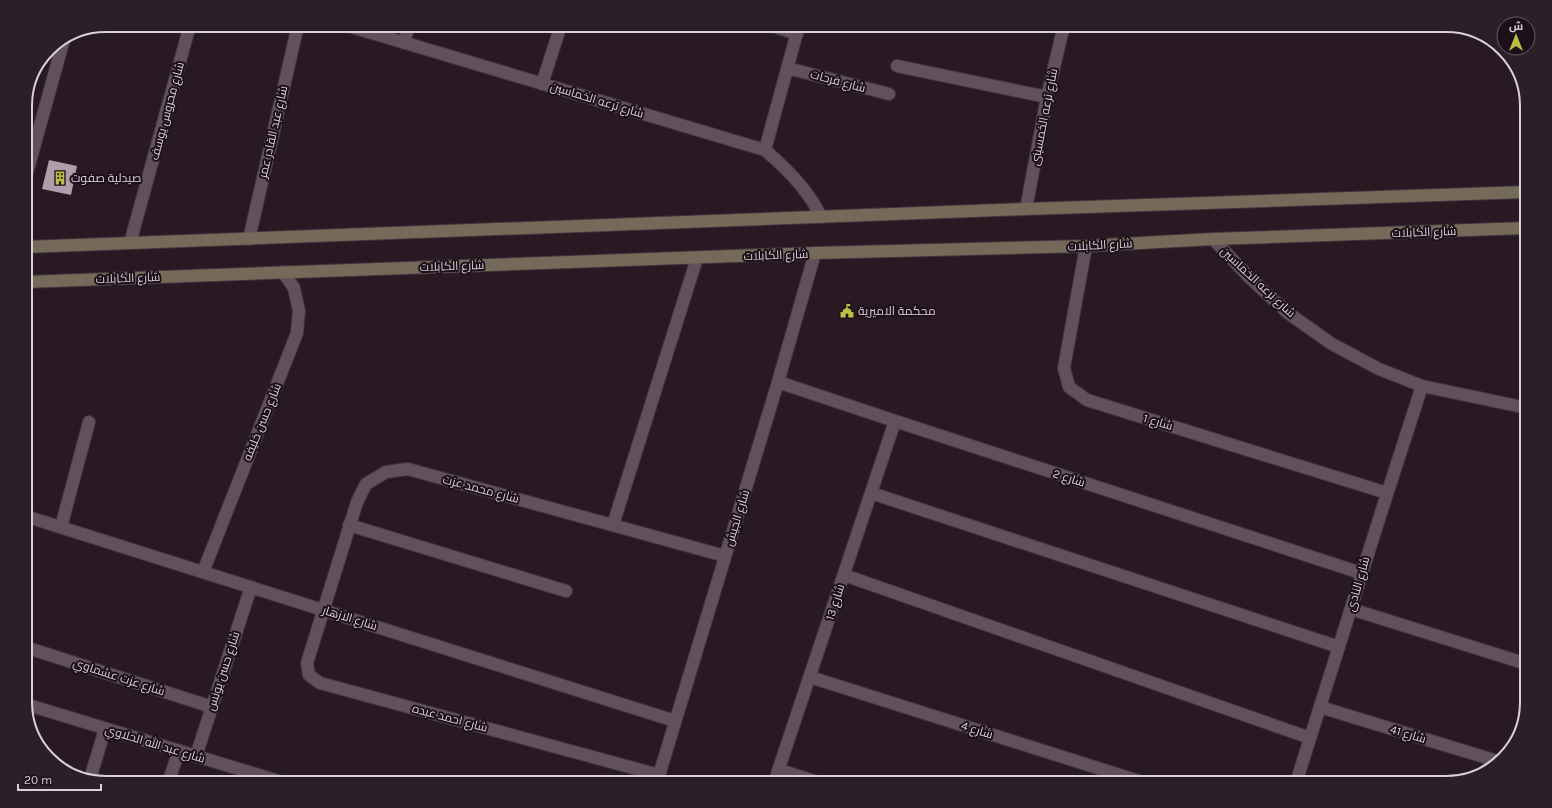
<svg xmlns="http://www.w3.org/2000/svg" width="1552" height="808" font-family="Karla,Cairo,sans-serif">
  <rect width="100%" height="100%" fill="#281923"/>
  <path fill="#b29eab" d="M49 160 77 166 71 195 42 189Z"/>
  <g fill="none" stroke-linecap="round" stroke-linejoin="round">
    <g stroke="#40363d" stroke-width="14">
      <path id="street" d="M345 25 765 150C786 168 810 192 821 217
        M770 25 797 34
        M404 43 409 25
        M897 66 1047 97
        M787 68 889 94
        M542 84 561 25
        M765 150 799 25
        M25 180 64 39
        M1026 209 1047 97 1064 25
        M249 239 298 25
        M1213 239 1249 277 1288 313 1332 344 1379 369 1422 386 1527 408
        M130 243 190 25
        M1086 246 1064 368 1069 387 1087 400 1387 493
        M778 382 895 421 1361 573
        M871 493 1339 647
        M25 516 675 721
        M349 525 566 591
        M613 525 697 258
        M61 527 89 422
        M203 572 297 333 299 311 294 288 283 272
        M844 575 1310 738
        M1351 609 1527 664
        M25 647 212 707
        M810 677 1145 783
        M25 704 285 783
        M1320 707 1497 761
        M196 756 251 587
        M779 770 821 783
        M659 775 320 683 309 675 307 663 357 502 366 484 386 472 408 469 725 556
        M90 779 105 729
        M657 782 778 382 815 253
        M168 783 179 751
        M774 783 895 421
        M1296 783C1337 650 1379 518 1422 386"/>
    </g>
    <g stroke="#40363d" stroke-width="14">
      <path id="secondary" d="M25 247 1026 209 1527 192
        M25 282 815 253 1086 246 1213 239 1527 228"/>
    </g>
    <use href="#street" stroke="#62515d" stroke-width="12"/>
    <use href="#secondary" stroke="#756a5a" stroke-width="12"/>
  </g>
  <defs>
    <g id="building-bare" transform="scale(1.08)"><path d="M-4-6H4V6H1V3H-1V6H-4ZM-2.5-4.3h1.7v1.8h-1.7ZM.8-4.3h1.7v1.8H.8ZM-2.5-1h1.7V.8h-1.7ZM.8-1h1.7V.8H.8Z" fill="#bbc044" stroke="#1e101a" stroke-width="2.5" paint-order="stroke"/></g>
    <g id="civic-bare" transform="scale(1.08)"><path d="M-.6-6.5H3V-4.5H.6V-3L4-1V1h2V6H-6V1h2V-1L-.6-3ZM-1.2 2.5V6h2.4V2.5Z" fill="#bbc044" stroke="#1e101a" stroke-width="2.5" paint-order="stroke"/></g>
  </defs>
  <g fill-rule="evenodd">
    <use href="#building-bare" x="60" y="178"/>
    <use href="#civic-bare" x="847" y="311"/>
  </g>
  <g text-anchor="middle" stroke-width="4" stroke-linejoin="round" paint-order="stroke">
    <g font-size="12" fill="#dad0d7" stroke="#1e101a">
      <text transform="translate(838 81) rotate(15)" y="4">شارع فرحات</text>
      <text transform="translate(597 100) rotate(17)" y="4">شارع ترعه الخماسين</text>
      <text transform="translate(167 111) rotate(-75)" y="4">شارع محروس يوسف</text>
      <text transform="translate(1044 117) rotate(-79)" y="4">شارع ترعه الخمسينى</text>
      <text transform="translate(273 132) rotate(-77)" y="4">شارع عبد القادر عمر</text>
      <text transform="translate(1424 232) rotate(-2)" y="4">شارع الكابلات</text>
      <text transform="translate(1100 245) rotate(-3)" y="4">شارع الكابلات</text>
      <text transform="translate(776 255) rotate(-2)" y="4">شارع الكابلات</text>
      <text transform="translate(452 266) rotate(-2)" y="4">شارع الكابلات</text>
      <text transform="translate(128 278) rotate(-2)" y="4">شارع الكابلات</text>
      <text transform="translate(1258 282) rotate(43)" y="4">شارع ترعه الخماسين</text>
      <text transform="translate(262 422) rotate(-68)" y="4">شارع حسن خليفه</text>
      <text transform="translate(1158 422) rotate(17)" y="4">شارع 1</text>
      <text transform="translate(1069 478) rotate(18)" y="4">شارع 2</text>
      <text transform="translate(481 489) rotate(15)" y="4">شارع محمد عزت</text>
      <text transform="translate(737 518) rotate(-73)" y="4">شارع الجيش</text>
      <text transform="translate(1358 584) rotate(-74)" y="4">شارع النادى</text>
      <text transform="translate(835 602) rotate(-72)" y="4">شارع 13</text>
      <text transform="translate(350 618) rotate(17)" y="4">شارع الازهار</text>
      <text transform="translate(223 671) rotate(-72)" y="4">شارع حسن يونس</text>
      <text transform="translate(119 677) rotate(18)" y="4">شارع عزت عشماوي</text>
      <text transform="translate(450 718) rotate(15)" y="4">شارع احمد عبده</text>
      <text transform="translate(977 730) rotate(18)" y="4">شارع 4</text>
      <text transform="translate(1408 734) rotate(17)" y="4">شارع 41</text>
      <text transform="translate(155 744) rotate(17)" y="4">شارع عبد الله الحلاوي</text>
    </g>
    <g font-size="12" fill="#dad0d7" stroke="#1e101a" text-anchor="start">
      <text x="71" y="182">صيدلية صفوت</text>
      <text x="858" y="315">محكمة الاميرية</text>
    </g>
  </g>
  <path d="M0 0H1552V808H0ZM106 32H1446A74 74 0 0 1 1520 106V702A74 74 0 0 1 1446 776H106A74 74 0 0 1 32 702V106A74 74 0 0 1 106 32Z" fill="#2d1f29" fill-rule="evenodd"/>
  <path fill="none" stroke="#dad0d7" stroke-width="2" d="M106 32H1446A74 74 0 0 1 1520 106V702A74 74 0 0 1 1446 776H106A74 74 0 0 1 32 702V106A74 74 0 0 1 106 32Z"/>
  <g transform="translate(1516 36)"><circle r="19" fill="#1e101a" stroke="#695d66"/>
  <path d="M0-3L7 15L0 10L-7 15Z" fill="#bbc044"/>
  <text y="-6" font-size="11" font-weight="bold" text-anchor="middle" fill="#dad0d7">ش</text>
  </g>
  <path d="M18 784v6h83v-6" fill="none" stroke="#dad0d7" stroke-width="2"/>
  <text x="24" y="784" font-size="12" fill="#dad0d7" stroke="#1e101a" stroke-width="3" paint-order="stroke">20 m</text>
</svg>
